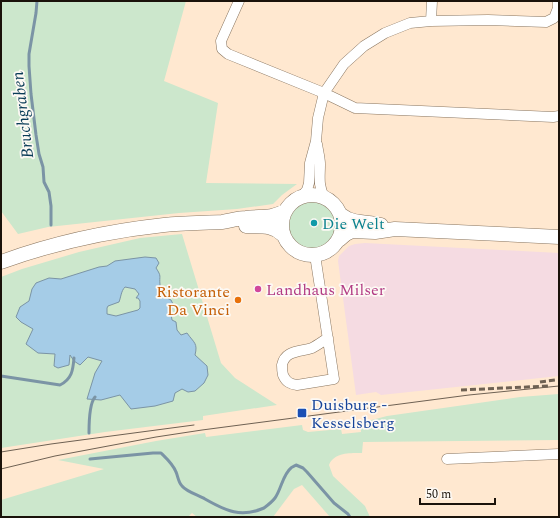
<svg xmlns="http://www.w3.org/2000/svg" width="560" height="518" font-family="Spectral,serif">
  <rect width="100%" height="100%" fill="#ffe8d0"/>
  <path fill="#f5dbe2" d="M365 243 559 253V376L381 395 376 392 356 395 338 261 339 256 349 246 355 244Z"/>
  <path fill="#cce7cc" d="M1 1H186L164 81 218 103 206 183 297 184 282 195 273 204 237 209 179 213 48 227 18 234 1 211Z
    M288 225a24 24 0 1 1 48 0a24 24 0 1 1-48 0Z
    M182 234 221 363 235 378 277 405 203 416V420L105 432 1 448V277L22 269 79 252 140 238Z
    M559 394V440L363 442 362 453C351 453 334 452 329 465L333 476 365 506 370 517H330L302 485 294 489 273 517H197L192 513 188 517H1V500L104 469 58 460 156 441 205 433 206 437 302 425 303 430 308 432 341 429 342 434 361 432 360 423 387 416 520 397Z"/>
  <path fill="#a5cce7" stroke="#7b94a5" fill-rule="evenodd" d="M145 257 156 258 159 263 156 268C162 277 159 275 160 285 160 289 162 292 163 296L171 300 173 304 171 314 172 320 176 322 177 330 181 335 187 333C194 343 198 343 195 355L207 366 208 375 204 383 195 391 188 392 182 389 175 393 173 401 155 406 131 409 120 395 101 400 87 399 95 373 102 361 88 357 80 365 74 361 70 355 69 365 58 368 54 366 55 354 38 353 26 344 33 329 21 322 16 317 20 307 29 301 32 289 36 283 49 278 61 279 99 267 107 266 115 261ZM125 287 135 289 139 294 136 298H138L140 301V308L138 310 116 316 107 314V308L108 306 119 302C121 297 121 291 125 287Z"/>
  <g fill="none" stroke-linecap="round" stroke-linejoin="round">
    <path stroke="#7b94a5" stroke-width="3" d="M37 1 36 13 29 54V66L31 94 36 135 39 154 43 167 44 182 49 192 51 206V225
      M1 376 60 385C72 379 73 370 74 358
      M89 433C89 423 89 404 95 397
      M90 459 153 453H161C166 458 173 464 176 472 178 476 178 482 182 486 187 492 198 495 205 499 226 511 241 518 264 508 268 505 272 502 275 498 281 490 283 474 291 468 291 467 295 466 296 465L303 468 307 472 334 503 348 514 350 517"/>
    <g stroke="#8a7660" stroke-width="11">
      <path id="street" d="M239 1 221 41 222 49 228 54 324 93 355 108 553 117 559 116
        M431 21 432 1
        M317 144C318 151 320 158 320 164 320 178 318 184 324 197
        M302 196 307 190 309 183 310 163 316 141 318 118 324 93 344 64 364 46 385 33 410 23 431 21 488 20 546 22 554 18 558 8V1
        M315 255 334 379 297 385C290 384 286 382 283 375 282 371 282 369 282 365 285 350 300 352 312 348 318 345 323 341 328 338
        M447 459 559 454"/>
    </g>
    <g stroke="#8a7660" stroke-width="15">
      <path id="secondary" d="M282 225a30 30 0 1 1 60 0a30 30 0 1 1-60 0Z
        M340 214C343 216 346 218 348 219 357 223 370 222 381 225
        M246 226C260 227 272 224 283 235
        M339 240 346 234 352 231 375 232 395 229 559 237
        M1 262C53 243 109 231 164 225 184 223 203 223 222 222 230 221 238 218 246 218 262 216 270 219 285 211"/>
    </g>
    <use href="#street" stroke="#fff" stroke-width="10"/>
    <use href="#secondary" stroke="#fff" stroke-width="14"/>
    <path stroke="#6e6153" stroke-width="1" d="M1 452 51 444 194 425
      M1 469 55 456 156 437 202 430 469 395 559 386"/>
    <path stroke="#6e6153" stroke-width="3" stroke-dasharray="6 3" stroke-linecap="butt" d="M540 382 555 380
      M461 390 549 386"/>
  </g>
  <circle fill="#0f9aa8" stroke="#fdf9f4" stroke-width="1.5" cx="314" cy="223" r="4"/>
  <circle fill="#d1479c" stroke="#fdf9f4" stroke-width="1.5" cx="258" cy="289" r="4"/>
  <circle fill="#e8710a" stroke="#fdf9f4" stroke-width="1.5" cx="238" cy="300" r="4"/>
  <rect fill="#1a4fb4" stroke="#fdf9f4" stroke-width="1.5" x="297" y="408" width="10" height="10" rx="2"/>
  <g text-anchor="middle" stroke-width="3.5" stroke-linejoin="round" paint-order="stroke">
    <g font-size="16" fill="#0d838f" stroke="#fdf9f4" text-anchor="start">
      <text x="322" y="229">Die Welt</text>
    </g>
    <g font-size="16" fill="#b23c85" stroke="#fdf9f4" text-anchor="start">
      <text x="266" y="295">Landhaus Milser</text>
    </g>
    <g font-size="16" fill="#c56008" stroke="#fdf9f4" text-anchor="end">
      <text x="230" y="297">Ristorante<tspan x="230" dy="18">Da Vinci</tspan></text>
    </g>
    <g font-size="16" fill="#164399" stroke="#fdf9f4" text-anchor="start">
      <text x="311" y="410">Duisburg -<tspan x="311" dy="18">Kesselsberg</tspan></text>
    </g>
    <g font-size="17" font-style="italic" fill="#093c57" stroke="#fdf9f4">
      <text transform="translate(22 115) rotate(-97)" y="6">Bruchgraben</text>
    </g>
  </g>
  <rect width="560" height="518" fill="none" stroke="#1a120a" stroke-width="4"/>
  <path d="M420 498v6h75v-6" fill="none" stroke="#1a120a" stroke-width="2"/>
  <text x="426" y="498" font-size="12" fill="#1a120a" stroke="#fdf9f4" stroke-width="3" paint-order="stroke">50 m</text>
</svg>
